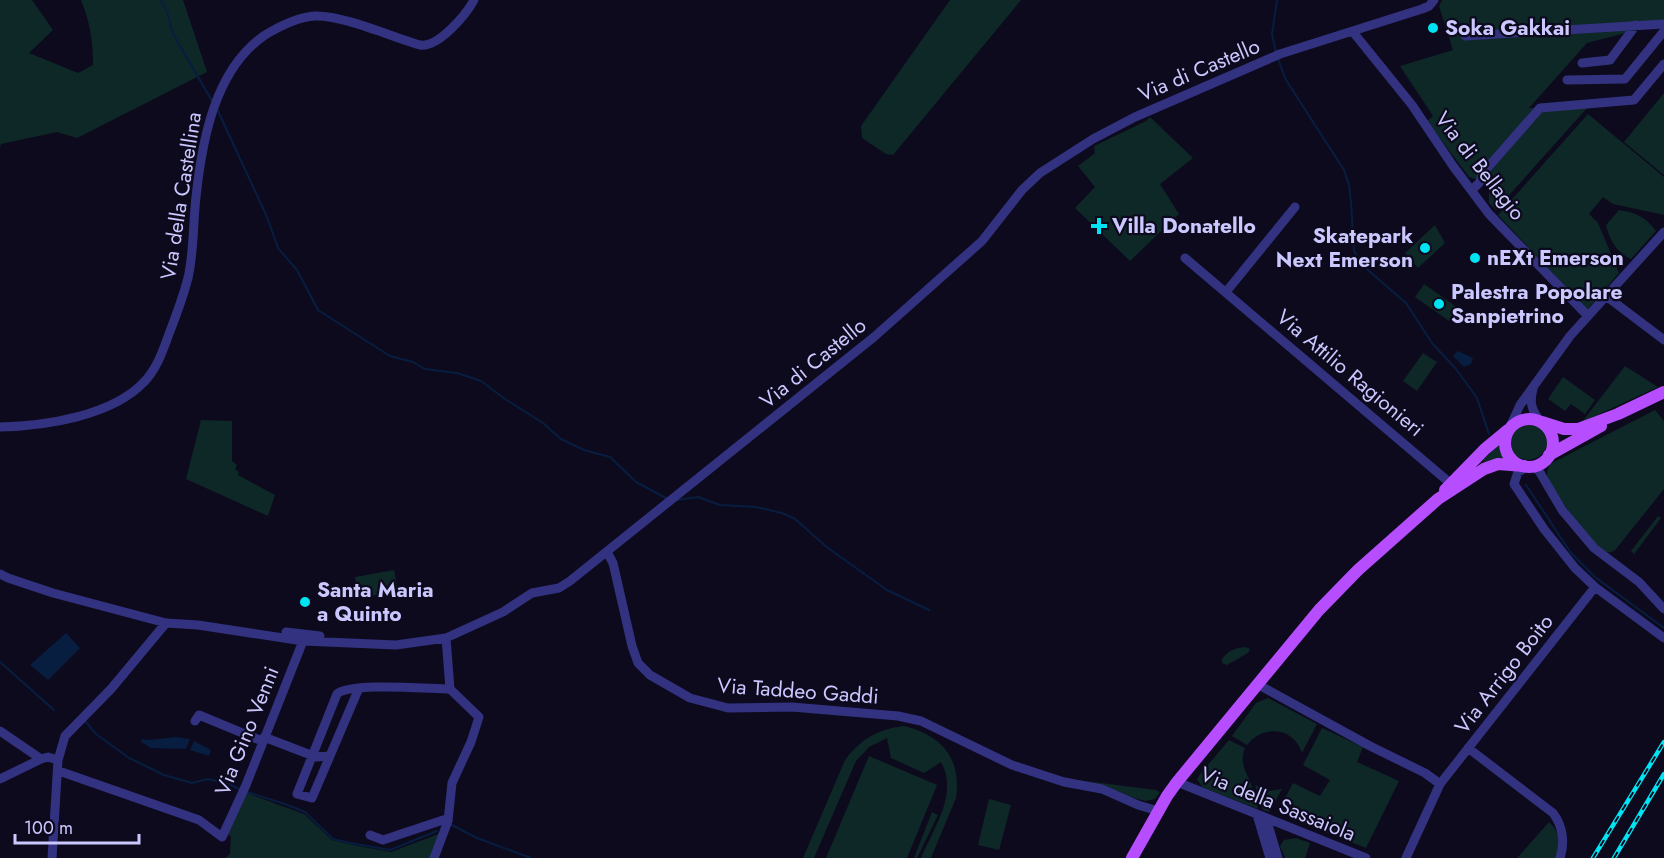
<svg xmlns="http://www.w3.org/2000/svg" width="1664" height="858" font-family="Jost,sans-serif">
  <rect width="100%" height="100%" fill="#0d0a1e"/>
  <path fill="#0d2826" d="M0 0H32L53 30 29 53 78 73 93 65C93 41 90 22 81 0H183L207 72 77 138 57 132 1 144 0 148Z
    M950 0H1021L893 155 886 154 862 138 861 126Z
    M1442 0H1664V23L1587 43 1529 108H1587L1496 210 1489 203V184L1469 177 1427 121 1433 116 1400 66 1453 50 1439 6Z
    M1664 93V175L1624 142Z
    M1588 114 1664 177V215L1613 204 1603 197 1589 214 1598 223 1619 273 1587 310 1498 215Z
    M1150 117 1193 158 1160 184 1179 214 1130 261 1075 208 1095 187 1078 166 1095 153 1094 146 1146 121Z
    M1619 210C1635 212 1646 217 1656 231L1631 259C1616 252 1610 241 1606 225Z
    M1435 225 1445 243 1418 268 1405 253Z
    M1424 284 1458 308 1449 321 1415 297Z
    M1423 353 1437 362 1417 391 1403 381Z
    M1625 366 1658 387 1582 422Z
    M1563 377 1595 400 1585 414 1571 404 1565 411 1548 399Z
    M1655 410 1664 421V489L1616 549C1613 551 1612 553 1607 552 1594 549 1553 491 1548 478 1546 472 1548 469 1550 464Z
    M201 420 232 421V461L237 465 235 469 239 472 238 475 275 495 268 516 186 479Z
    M1509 441a19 19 0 1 1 38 0a19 19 0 1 1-38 0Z
    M1500 444 1505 459 1483 463 1484 459Z
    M1658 516 1661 518 1634 554 1631 551Z
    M394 570 398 591 358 598 355 577Z
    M1246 647 1250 649 1248 653 1227 665 1222 663V659C1228 650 1236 648 1246 647Z
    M1268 698 1317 724 1302 753C1294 727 1263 724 1247 745L1232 736 1256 703Z
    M904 726C941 735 962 758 956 798L931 858H921C933 829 959 793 941 762L924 773 891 758 887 738 869 747 856 761 814 858H803L845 760C861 739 878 729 904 726Z
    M1322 728 1363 747 1357 762 1399 781 1366 848 1288 817 1289 812 1280 808 1293 783 1320 796 1330 780 1303 765Z
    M1229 740 1245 748C1240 761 1244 769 1250 781 1253 789 1255 800 1258 809L1202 787 1197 779 1201 773Z
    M869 756 937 785 907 858H826Z
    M1053 775 1077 780 1156 790 1160 792 1155 799 1145 801Z
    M1255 785 1270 791 1282 789 1269 812 1263 810Z
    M244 792 304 814 332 840 353 845 391 852 441 833 431 858H225L230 854 231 837 226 833Z
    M989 799 1011 805 999 850 978 845Z
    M932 812 938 815 917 858H914Z
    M1549 822C1561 833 1560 843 1558 858H1517Z
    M1296 838 1310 843 1305 858H1285L1280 846 1284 840Z"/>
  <path fill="#071e40" d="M1458 351 1473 358 1471 364 1464 367 1453 356Z
    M66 633 80 648 48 680 30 665Z
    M176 737 190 739 186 749 151 748 141 742 142 739 148 740Z
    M194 741 211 750 209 756 190 750Z"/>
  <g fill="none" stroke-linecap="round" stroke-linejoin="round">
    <path stroke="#071e40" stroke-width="2" d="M161 0 167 12 173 34 212 101
      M1276 53 1272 34 1277 0
      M1278 59 1286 80 1344 170 1349 185 1351 203 1354 251 1361 264 1406 303 1432 343 1456 369 1477 398 1489 434
      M217 109 267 217 278 248 297 270 318 310 390 356 413 362 425 369 457 373 481 381 505 399 543 423 561 439 584 450 610 457 636 482 666 498
      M1526 485 1571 553 1595 577 1664 628
      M677 500 698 497 720 505 756 507 782 513 795 519 828 548 887 590 929 610
      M0 662 54 710
      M86 722 96 734 129 758 164 775 192 783 208 779 229 784 241 790
      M247 792 285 804 305 812 333 839 350 843 390 850 437 831
      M450 824 477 838 531 858"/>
    <path stroke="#323280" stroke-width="9" d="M1353 32 1412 105 1453 166 1489 214 1588 316
      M1465 36 1664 24
      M1582 63 1610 60 1636 25
      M1567 80 1625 79 1664 31
      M1472 190 1480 182 1482 174 1540 108 1634 100 1664 64
      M1185 258 1450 483
      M1226 292 1295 207
      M1606 296 1664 340
      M1533 389C1529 403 1532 411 1541 422
      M0 427C45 426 112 416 144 382 157 369 163 350 169 334 176 316 183 297 188 278 194 252 193 223 196 197 202 140 215 69 265 35 280 26 297 17 315 16 343 15 392 37 420 45 438 48 466 15 474 0
      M1509 429 1520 405 1570 336 1664 232
      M1531 466 1539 471 1562 510 1594 548 1639 582 1664 609
      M1527 467 1518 472 1514 484 1544 529 1575 568 1595 587 1664 638
      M607 552 613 563 632 646 638 663 650 675 690 698 728 708 792 707 898 716 921 721 1012 765 1064 782 1102 789 1138 805 1158 811
      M0 574 8 578 53 593 166 623 198 625 303 641 396 645 446 638 503 612 532 593 559 588 570 581 874 337 982 241 1022 190 1040 173 1093 139 1135 117 1241 71 1280 54 1422 9 1429 6 1434 0
      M286 632 320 636
      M1257 684 1370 746 1425 773 1440 784
      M359 688 312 798 297 794 337 694C351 682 428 689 450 689
      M195 721 199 715 262 741
      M0 731 41 759
      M264 737 316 757 329 756
      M1468 748 1553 813C1563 826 1565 843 1560 858
      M59 771 199 820 222 837 246 785 303 641
      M0 779 41 759 48 757 58 760
      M1177 782 1366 858
      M1257 815 1270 858
      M1266 818 1278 858
      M370 835 383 840 443 820 448 821
      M52 858 58 760 65 736 111 689 166 623
      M434 858 448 821 452 783 471 742 479 717 450 689 446 638
      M1406 858 1440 784 1595 587"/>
    <path stroke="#b64eff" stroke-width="12" d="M1505 443a24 24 0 1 1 48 0a24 24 0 1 1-48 0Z
      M1542 422 1564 429H1578L1618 414 1664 392
      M1549 455 1601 426
      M1445 490 1485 449 1508 430
      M1132 858 1167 796 1177 782 1319 610 1358 570 1438 499 1484 469 1498 464 1524 466"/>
    <g stroke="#00e3f2" stroke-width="4.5">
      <path id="rail" d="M1593 858 1664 742
        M1614 858 1664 774"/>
    </g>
    <use href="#rail" stroke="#0d0a1e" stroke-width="2" stroke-dasharray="7" stroke-linecap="butt"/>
  </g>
  <g fill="#00e3f2" stroke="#0d0a1e" stroke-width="2">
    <circle cx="1433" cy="28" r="6"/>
    <path d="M1096 217h6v6h6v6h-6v6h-6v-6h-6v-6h6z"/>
    <circle cx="1425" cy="248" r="6"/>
    <circle cx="1475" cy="258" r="6"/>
    <circle cx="1439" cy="304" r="6"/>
    <circle cx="305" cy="602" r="6"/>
  </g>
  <g text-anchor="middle" stroke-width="4.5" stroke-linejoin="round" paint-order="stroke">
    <g font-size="21" font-weight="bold" fill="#cbc7ff" stroke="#0d0a1e" text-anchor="start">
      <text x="1445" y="35">Soka Gakkai</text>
      <text x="1112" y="233">Villa Donatello</text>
      <text x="1413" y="243" text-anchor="end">Skatepark<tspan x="1413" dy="24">Next Emerson</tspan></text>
      <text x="1487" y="265">nEXt Emerson</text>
      <text x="1451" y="299">Palestra Popolare<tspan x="1451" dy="24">Sanpietrino</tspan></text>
      <text x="317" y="597">Santa Maria<tspan x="317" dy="24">a Quinto</tspan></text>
    </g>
    <g font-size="21" fill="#cbc7ff" stroke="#0d0a1e">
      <text transform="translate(1199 70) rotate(-23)" y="7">Via di Castello</text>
      <text transform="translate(1480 166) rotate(52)" y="7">Via di Bellagio</text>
      <text transform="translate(181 196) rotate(-81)" y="7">Via della Castellina</text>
      <text transform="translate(813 363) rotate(-39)" y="7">Via di Castello</text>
      <text transform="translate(1350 373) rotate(40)" y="7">Via Attilio Ragionieri</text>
      <text transform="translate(1504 674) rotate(-52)" y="7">Via Arrigo Boito</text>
      <text transform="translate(798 691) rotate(4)" y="7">Via Taddeo Gaddi</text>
      <text transform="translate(247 731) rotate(-68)" y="7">Via Gino Venni</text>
      <text transform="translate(1278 804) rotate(22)" y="7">Via della Sassaiola</text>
    </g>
  </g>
  <path d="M15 834v9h124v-9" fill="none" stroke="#cbc7ff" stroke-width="3"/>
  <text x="24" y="834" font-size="18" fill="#cbc7ff" stroke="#0d0a1e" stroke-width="4.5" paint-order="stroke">100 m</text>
</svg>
